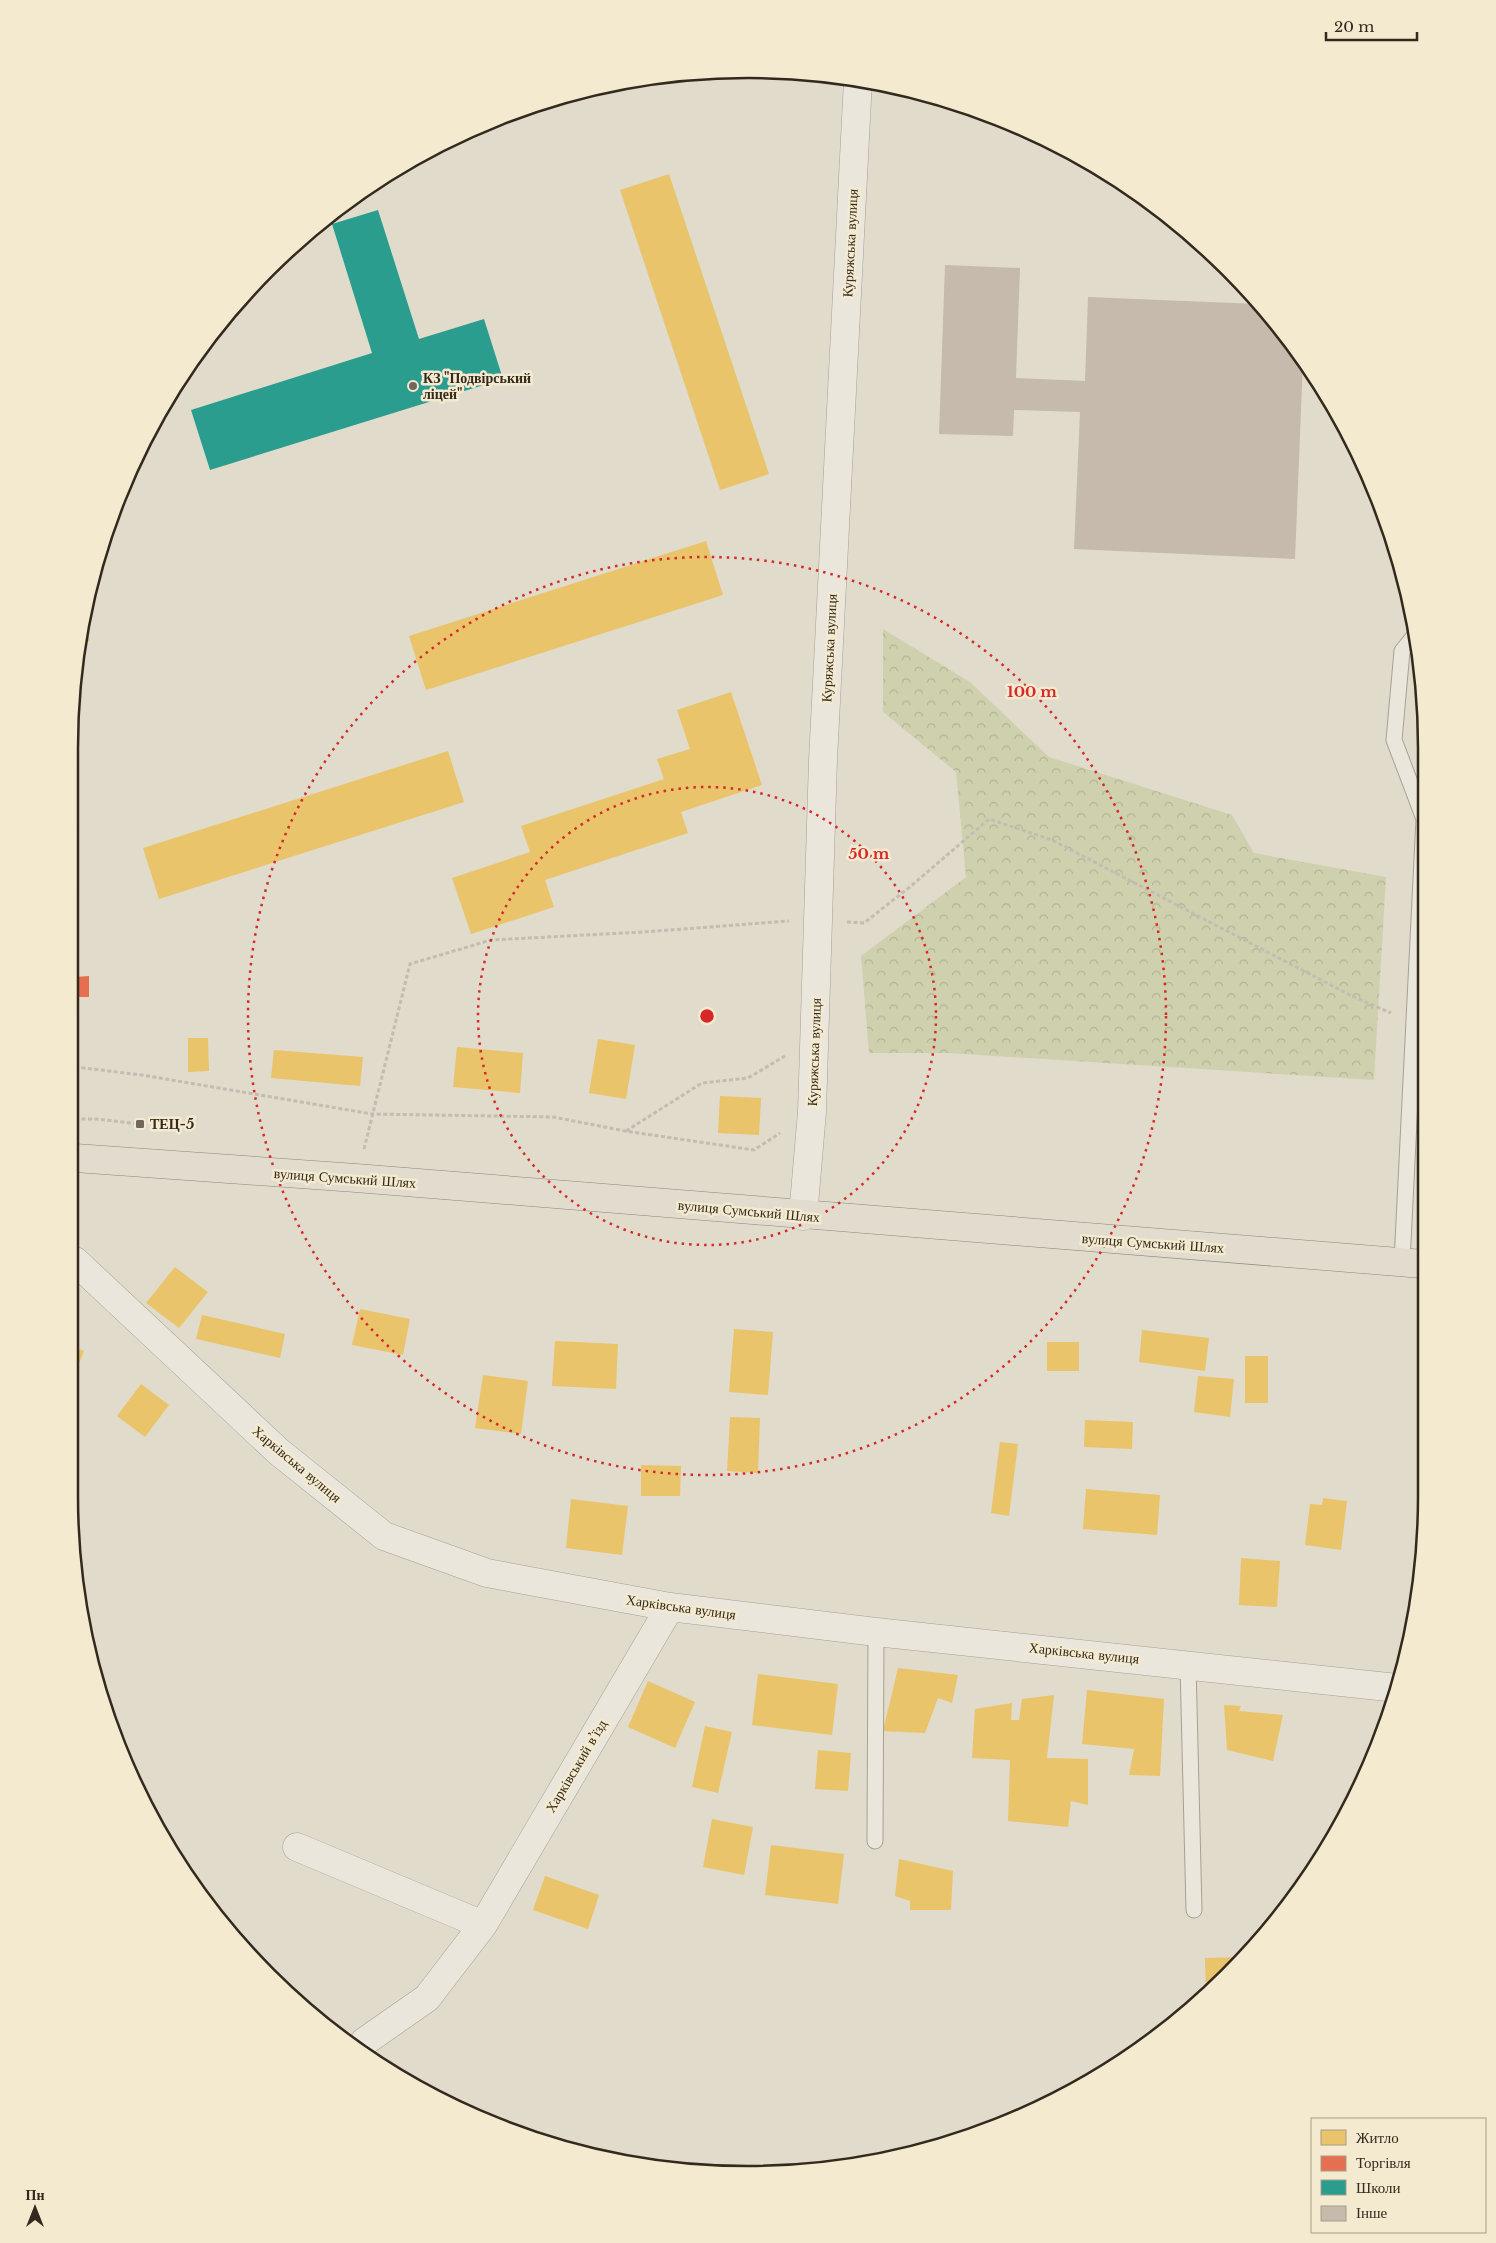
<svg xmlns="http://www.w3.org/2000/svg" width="1496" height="2243" font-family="'Libre Baskerville',serif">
  <defs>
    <pattern id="forest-crowns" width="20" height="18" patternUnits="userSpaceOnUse" patternTransform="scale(1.25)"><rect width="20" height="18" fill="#cfd1ae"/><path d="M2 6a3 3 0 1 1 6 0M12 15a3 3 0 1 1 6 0" fill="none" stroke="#b2b395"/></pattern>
  </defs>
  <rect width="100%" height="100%" fill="#e1dbcb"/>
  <path fill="url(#forest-crowns)" d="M883 629 970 682 1049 757 1232 815 1254 853 1386 877 1374 1080 948 1053H869L861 956 966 877 956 772 883 712Z"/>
  <path fill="#e9c46a" d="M669 174 769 474 720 490 620 190Z
    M706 541 723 595 426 690 409 636Z
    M83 622 90 641 78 645 83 623Z
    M731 692 762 785 681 812 688 833 545 880 554 907 471 934 452 878 530 852 521 826 664 779 657 759 690 749 677 710Z
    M448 751 464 802 159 899 143 848Z
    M188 1038H208L209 1071 188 1072Z
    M598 1039 635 1045 626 1099 589 1093Z
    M457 1047 523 1053 520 1093 453 1087Z
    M274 1050 363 1057 360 1086 271 1078Z
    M720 1096 761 1098 759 1135 718 1133Z
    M175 1267 208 1292 179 1328 146 1303Z
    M360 1309 410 1319 403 1355 352 1345Z
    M202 1315 285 1334 280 1358 196 1339Z
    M734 1329 773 1332 768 1395 729 1392Z
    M1142 1330 1209 1338 1205 1371 1139 1362Z
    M555 1341 618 1344 616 1389 552 1386Z
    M1047 1342H1079V1371H1047Z
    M75 1347 84 1351 75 1374Z
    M1245 1356H1268V1403H1245Z
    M483 1375 528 1381 521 1434 475 1428Z
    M1198 1376 1234 1379 1230 1417 1194 1412Z
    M141 1384 169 1405 145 1437 117 1416Z
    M730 1417 760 1418 758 1473 727 1471Z
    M1085 1420 1133 1422 1132 1449 1084 1447Z
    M1000 1442 1018 1444 1009 1516 991 1513Z
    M641 1465 681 1466 680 1496H641Z
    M1086 1489 1160 1495 1157 1535 1083 1529Z
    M1323 1498 1347 1501 1341 1550 1305 1545 1310 1504 1322 1505Z
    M571 1499 628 1506 622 1555 566 1548Z
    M1241 1558 1280 1561 1277 1607 1239 1605Z
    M898 1668 958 1675 952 1703 938 1698 925 1733 883 1731Z
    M758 1674 838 1684 832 1735 752 1725Z
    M648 1681 695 1702 675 1748 628 1727Z
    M1087 1690 1164 1699 1160 1776 1129 1775 1134 1749 1082 1744Z
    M1054 1695 1047 1758 1088 1759V1805L1071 1801 1068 1827 1008 1821 1010 1760 972 1758 975 1709 1012 1703 1011 1720H1019L1022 1699Z
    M1224 1705 1241 1706 1239 1711 1283 1715 1273 1761 1227 1750Z
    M705 1726 732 1732 718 1793 692 1787Z
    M818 1750 851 1753 848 1791 815 1789Z
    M712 1819 753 1827 744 1875 703 1867Z
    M771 1845 844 1854 838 1904 765 1895Z
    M899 1859 953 1871 951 1910H910V1901L895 1896Z
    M545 1876 599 1895 588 1929 533 1910Z
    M1244 1957 1206 1995 1205 1958Z"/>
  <path fill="#e76f51" d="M89 976V997H75V977Z"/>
  <path fill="#2a9d8f" d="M378 210 419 339 484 319 503 379 210 470 191 410 372 353 332 224Z"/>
  <path fill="#c5baac" d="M945 265 1020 268 1016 378 1085 381 1088 297 1258 304 1287 335 1303 361 1295 559 1074 549 1080 412 1014 410 1013 436 939 434Z"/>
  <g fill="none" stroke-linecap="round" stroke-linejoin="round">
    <g stroke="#a6a094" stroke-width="17">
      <path id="service" d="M1402 1262 1424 819 1394 740 1402 651 1415 635
        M1188 1664 1194 1910
        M875 1841 876 1632"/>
    </g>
    <g stroke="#a6a094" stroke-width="29">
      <path id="minor" d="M803 1216 812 1112 823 760 858 80
        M75 1261 279 1452 384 1536 487 1573 670 1607 876 1632 1397 1688
        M297 1847 483 1925 427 1998 364 2042
        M483 1925 670 1607"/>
    </g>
    <g stroke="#8c867b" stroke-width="29">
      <path id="primary" d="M75 1158 356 1178 1423 1264"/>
    </g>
    <path stroke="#c2bcb3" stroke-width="3" stroke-dasharray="4 2.5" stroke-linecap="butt" d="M847 922 864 923 911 886 989 819 1052 840 1352 996 1391 1013
      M75 1067 142 1075 372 1114 553 1117 625 1131 754 1150 780 1133
      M75 1119H96L140 1124
      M626 1131 702 1083 748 1078 785 1056
      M364 1149 410 964 491 940 643 932 789 921"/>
    <use href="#service" stroke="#eae6dc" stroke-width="15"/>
    <use href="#minor" stroke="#eae6dc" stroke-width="28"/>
    <use href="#primary" stroke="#e1dcce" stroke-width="28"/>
  </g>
  <g fill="none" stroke="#d62828" stroke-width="2.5" stroke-dasharray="2.5 5">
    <circle cx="707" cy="1016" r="229"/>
    <circle cx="707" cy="1016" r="459"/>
  </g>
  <g fill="#71675a" stroke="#f3ead0" stroke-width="2">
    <circle cx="413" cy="386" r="5"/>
    <rect x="135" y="1119" width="10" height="10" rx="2.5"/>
  </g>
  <g text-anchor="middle" stroke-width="5" stroke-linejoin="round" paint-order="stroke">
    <g font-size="14" fill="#34291d" stroke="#f3ead0">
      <text transform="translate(850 243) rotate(-87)" y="5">Куряжська вулиця</text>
      <text transform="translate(829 648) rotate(-87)" y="5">Куряжська вулиця</text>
      <text transform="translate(814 1052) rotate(-88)" y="5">Куряжська вулиця</text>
      <text transform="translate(345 1178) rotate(4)" y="5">вулиця Сумський Шлях</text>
      <text transform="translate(749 1211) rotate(5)" y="5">вулиця Сумський Шлях</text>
      <text transform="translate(1153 1243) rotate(4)" y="5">вулиця Сумський Шлях</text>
      <text transform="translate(297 1464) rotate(40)" y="5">Харківська вулиця</text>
      <text transform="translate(681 1607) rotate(8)" y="5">Харківська вулиця</text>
      <text transform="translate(1084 1653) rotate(6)" y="5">Харківська вулиця</text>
      <text transform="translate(576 1766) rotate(-59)" y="5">Харківський в’їзд</text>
    </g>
    <g font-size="14" font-weight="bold" fill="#34291d" stroke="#f3ead0" text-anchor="start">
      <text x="423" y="383">КЗ "Подвірський<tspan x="423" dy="16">ліцей"</tspan></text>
      <text x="150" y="1129">ТЕЦ-5</text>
    </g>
  </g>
  <path d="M0 0H1496V2243H0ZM748 78H748A670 670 0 0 1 1418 748V1496A670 670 0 0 1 748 2166H748A670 670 0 0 1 78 1496V748A670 670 0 0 1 748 78Z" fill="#f3ead0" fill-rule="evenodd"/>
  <path fill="none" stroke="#34291d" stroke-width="2.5" d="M748 78H748A670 670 0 0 1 1418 748V1496A670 670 0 0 1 748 2166H748A670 670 0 0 1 78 1496V748A670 670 0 0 1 748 78Z"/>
  <circle cx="707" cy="1016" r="8" fill="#d62828" stroke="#f3ead0" stroke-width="2.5"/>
  <g font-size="15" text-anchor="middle" font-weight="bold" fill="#d62828" stroke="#f3ead0" stroke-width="5" stroke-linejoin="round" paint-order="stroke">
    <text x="1032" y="697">100 m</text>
    <text x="869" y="859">50 m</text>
  </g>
  <rect x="1311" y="2118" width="175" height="115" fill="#f3ead0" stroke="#a79d88"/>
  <rect x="1321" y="2130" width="25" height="15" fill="#e9c46a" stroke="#a79d88"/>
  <text x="1356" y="2143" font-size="15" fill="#34291d">Житло</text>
  <rect x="1321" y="2156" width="25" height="15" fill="#e76f51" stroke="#a79d88"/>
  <text x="1356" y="2168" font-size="15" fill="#34291d">Торгівля</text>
  <rect x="1321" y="2180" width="25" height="15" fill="#2a9d8f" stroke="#a79d88"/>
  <text x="1356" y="2193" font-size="15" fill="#34291d">Школи</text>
  <rect x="1321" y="2206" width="25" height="15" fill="#c5baac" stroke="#a79d88"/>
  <text x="1356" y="2218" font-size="15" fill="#34291d">Інше</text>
  <g transform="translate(35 2208)" stroke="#f3ead0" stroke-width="4" paint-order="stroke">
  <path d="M0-4L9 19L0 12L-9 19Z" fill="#34291d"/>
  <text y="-8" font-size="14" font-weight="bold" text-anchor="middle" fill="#34291d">Пн</text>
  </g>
  <path d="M1326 32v8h91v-8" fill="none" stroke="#34291d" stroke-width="2.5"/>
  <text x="1334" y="32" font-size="15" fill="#34291d" stroke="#f3ead0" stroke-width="4" paint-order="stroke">20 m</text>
</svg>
